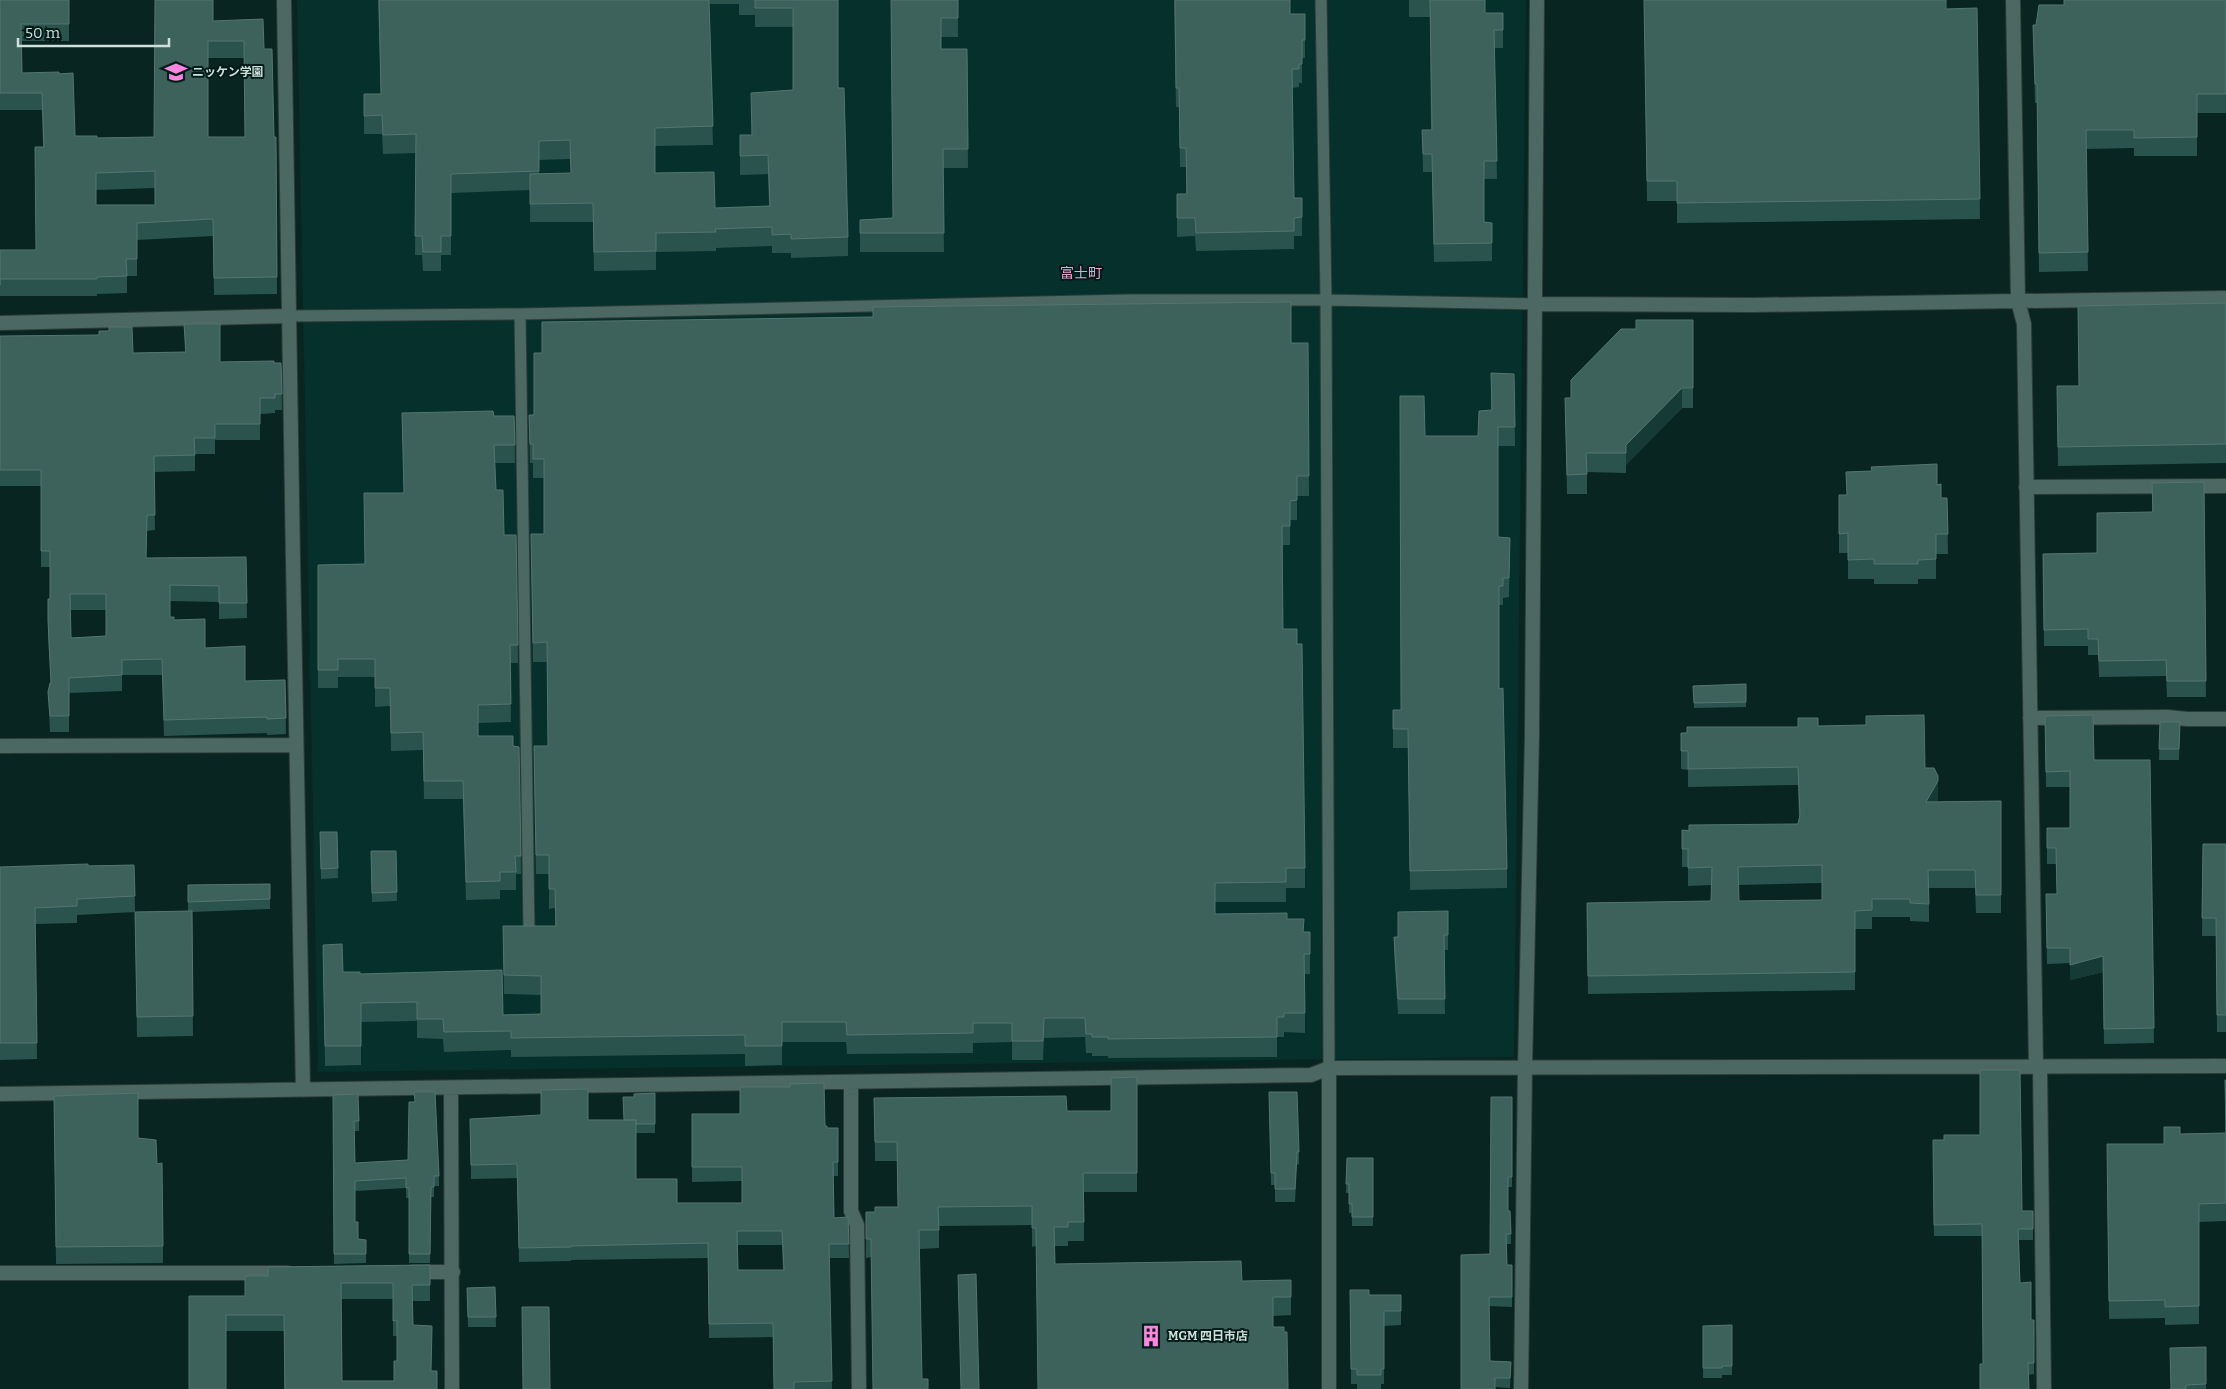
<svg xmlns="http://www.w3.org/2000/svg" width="2226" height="1389" font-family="Bitter,'Noto Sans JP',serif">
  <rect width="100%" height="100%" fill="#092522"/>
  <path fill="#06302b" d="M297 0H1526L1514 1057 318 1072Z"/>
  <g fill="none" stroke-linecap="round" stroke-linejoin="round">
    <g stroke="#2e3c39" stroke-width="13">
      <path id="service" d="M1321 0 1326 300 1329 1068
        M520 314 529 932
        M290 316 520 314 1128 300H1326L1534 304"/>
    </g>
    <g stroke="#2e3c39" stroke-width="16">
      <path id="minor" d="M284 0C291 363 294 727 303 1090
        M2013 0 2018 301 2024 324 2036 1067
        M1534 304 1754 305 2226 298
        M0 323 290 316
        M2026 487 2226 486
        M2030 718 2167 717 2187 719H2226
        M0 746 295 745
        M2040 1067 2044 1389
        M851 1083V1211L857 1225 859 1389
        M451 1088 452 1389
        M0 1094 1311 1075 1329 1068 2226 1066
        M413 1272H453
        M0 1273H287
        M1521 1389 1525 1068 1532 734 1537 0"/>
    </g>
    <g stroke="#2e3c39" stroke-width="16">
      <path id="tertiary" d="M1329 1068V1389"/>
    </g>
    <use href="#service" stroke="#4b6863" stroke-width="11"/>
    <use href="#minor" stroke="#4b6863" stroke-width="14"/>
    <use href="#tertiary" stroke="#4b6863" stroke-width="14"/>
  </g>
  <path fill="#2b534d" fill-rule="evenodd" d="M0 0H69V41H22V73L59 74 75 136 97 138 154 137 213 21 264 49 274 137H276L277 294 214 295 213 236 137 240V276H127V293L97 294V296H0V301V250H36L43 147 42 110H0ZM208 58H244L245 137H208ZM155 188V205H96V190Z
    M378 0H838V88L848 237V256L791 258V253H772V246L716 248V251L656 252V270L594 271 593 222H530V190L451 193V255H441V271H423L422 255H415L416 153 383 154 382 134H364V94H381ZM709 4H739V15H755V27H793V90L752 135H740V175L768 174 769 206 715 208 655 173V146L713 145ZM570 159 571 173 539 174V160Z
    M891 0H958V37H941V49H967L968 168H943L944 252H860V220L893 218Z
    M1174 0 1290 14H1305V58H1302V83H1299V87L1292 88 1294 198H1302V236H1294V249L1196 251 1195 236 1177 237V194H1186V167H1180L1179 107H1176Z
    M1409 0H1485V13H1503V48H1494L1497 179H1484V222L1492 223V261L1434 262 1432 172H1423L1422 130H1431L1430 17H1409Z
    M1644 0 1946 9 1977 8 1980 219 1677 223V201H1647Z
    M2064 0H2226V113H2197V156H2134V148L2086 149 2088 271 2039 272 2037 103H2035L2033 25H2036L2064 5Z
    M2226 303V463L2058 466 2057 405 2079 386Z
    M1693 320V408H1682L1626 465V473L1587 472V494H1567L1565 398H1571L1636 329Z
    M184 324 220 362 281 363 282 410H275V413L260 414V440H215V454H195V471L154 472 155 530 147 531 146 558 246 557 247 618 219 619V602L170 601V617L174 620 205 648 245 681 285 680 286 734 267 735V733L164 736 162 675H122V691L69 693V732H50L48 692 51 683 48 636V620L50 599V567H41V486H0V336L133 353 185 352ZM70 610H106V636L71 638Z
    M1291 343H1308L1309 496H1297V520H1290V545H1282L1283 629 1305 868V888H1286V902H1215V914L1287 919 1304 932H1310V974H1305V1033L1284 1032V1037H1277V1057L1108 1058V1056H1092V1053H1086L1085 1037 1044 1038 1043 1060H1012V1042L973 1043V1053L847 1054 846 1042H782V1065L745 1066V1054L511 1057V1050L444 1052 443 1039 417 1038V1021L361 1022V1065L325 1066 323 945 343 972 360 974 503 1015 541 1014V995L504 994 503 926H555V908L549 909V874H536L534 746H548L547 662H533L531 534H544V478H533V463H530L529 415Z
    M1491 373 1514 374 1515 446H1498V537L1510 538 1509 597 1503 598V605H1499V689L1507 869V888L1410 890 1408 748H1393V710H1401L1425 436H1478L1491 410Z
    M402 413 494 416H514L515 463H495L496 490 504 535H516L518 663H510L511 722 478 723V736L513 746 519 747 521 874H516V890H500V899L466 900 463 799H424L423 750 391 751 390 706 375 707V677H338V688H318V565L365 564 404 493Z
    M1846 472 1937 485 1941 498H1947L1948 554H1936V579H1918V584H1874V579H1848V553H1839V495H1847Z
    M2204 482 2206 697H2167L2166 676 2099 677 2098 655H2088V646H2044L2043 554 2097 553 2152 512V483Z
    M1746 684V707L1694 708 1693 686Z
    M2045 716 2094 760H2150L2154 1043 2104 1044 2103 972 2070 980V963L2047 964 2046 894H2057L2056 864H2047V828H2070V787H2046Z
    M2160 722H2180L2179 760H2159Z
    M1818 726 1925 768 1938 799 1937 802 2001 801V913H1976L1975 888H1929V922L1910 921V917H1872V929H1855V990L1588 994 1587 903 1711 901 1712 885 1688 886V867H1682V830L1798 824 1799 818 1798 785 1688 787V770L1681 769V733ZM1822 883V900L1739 901 1738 885Z
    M320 832H337L338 878 321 879Z
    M2203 844H2226V1032H2217L2216 936H2202Z
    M371 851H396L397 901 372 902Z
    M134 865 135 912 188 911V885L270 884V909L192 912 193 1036 137 1037 135 912 77 915V923L35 924 37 1059 0 1060V867Z
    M1448 911V950H1444L1445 1014H1398L1394 952V937H1398Z
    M1137 1077V1192H1084V1241H1068V1246H1055V1264L1242 1281 1291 1280V1315L1273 1316 1038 1389 1036 1246 1032 1247V1225L939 1226V1248L919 1249 873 1389 871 1257 866 1258V1212H875L898 1207 897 1161H875L874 1098 1067 1111H1111Z
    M2226 1080V1221L2199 1222V1324L2165 1325V1318L2109 1319 2107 1162 2164 1144 2180 1134 2226 1133Z
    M655 1093V1133H636V1179L677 1203H742V1181L692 1182V1114L825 1126 827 1128H838V1176H833L834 1218 848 1217 849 1258H829L832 1389H774L773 1337 709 1338 708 1258 571 1260V1261L519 1262 517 1178 471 1179 470 1119 624 1120 634 1097ZM737 1245H782L783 1270H738Z
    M333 1095 359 1121V1131H354L355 1163 439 1176V1186H434V1197H431L430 1263H409V1198H406V1188L355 1191V1222L358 1239 366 1240V1263L334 1264Z
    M54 1096 138 1138 157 1164 163 1246V1263L56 1264Z
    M1512 1097V1187H1508V1211H1510L1511 1244H1506L1507 1265H1512V1307L1489 1306 1490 1361 1511 1362 1510 1388 1495 1387 1461 1389 1490 1254Z
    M1269 1105 1299 1152V1164L1297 1165 1295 1202H1275V1185H1271Z
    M1933 1140 2022 1211H2033V1240H2019L2020 1283 2031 1320H2034V1374L2028 1375 1983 1364 1982 1236H1934Z
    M1347 1158H1373V1226H1352V1213H1349V1193H1346Z
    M430 1265V1301H412L413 1325 431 1371 437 1389H284V1331H226L189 1296H245V1276H268V1267ZM341 1299H393V1336H397V1361L394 1381H342Z
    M495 1287 496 1327H468L467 1288Z
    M1350 1290 1369 1295H1401V1325L1384 1326V1384H1381V1389H1357V1384H1351Z
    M1732 1325V1375H1722V1378H1703V1326Z
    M2206 1347V1389H2170Z"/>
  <path fill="#163a35" d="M1682 388V408L1626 465V445Z
    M1938 781V799L1926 820V802Z
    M2103 956V972L2070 980V965Z"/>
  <path fill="#3d625c" stroke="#547570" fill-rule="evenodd" d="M0 0H69V24H21L22 73 59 72V74L73 73 75 136H97V138L154 137 155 0H213V21L263 19 264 49H272L274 137H276L277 277 214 278 213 219 137 223V259H126L127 276 97 277V279H0V285V250H36L35 147H44L42 93H0ZM208 41H244L245 137H208ZM155 171V205H96V173Z
    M379 0H709L713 126 655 128V173L714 172 715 208 770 206 768 155 740 156V135H752L751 93 793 90V8H755V0H838V88H844L848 237 791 239V234L772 235V227L715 229 716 232 656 233V251L594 252 593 203 530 204V174L571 173 570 140 539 141V171L451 174V236H441V252H423L422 236H415L416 134 383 135 382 115 364 116V94H381Z
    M891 0H958V18H941V49H967L968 149H943L944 233H860V220L893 218Z
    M1175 0H1290V14H1305V40H1302V64H1299V69H1292L1294 198H1302V217L1294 218V231L1196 233 1195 218H1177V194H1187L1186 148H1180L1179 88H1176Z
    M1430 0H1485V13H1503V30H1494L1497 161H1484V222L1492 223V243L1434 244 1432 154H1423L1422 130H1432Z
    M1644 0H1946V9L1977 8 1980 199 1677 203V181H1647Z
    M2064 0H2226V94H2197V137L2134 138V130H2086L2088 252 2039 253 2037 84H2035L2033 25H2036L2039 5H2064Z
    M1291 302V343H1308L1309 476H1297V500L1290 501V526H1282L1283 629H1297V644H1302L1305 868H1286V882L1215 883V914L1287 913V919H1304L1303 932H1310V954H1304L1305 1013H1284V1017H1277V1037L1108 1039V1037H1092V1034H1086L1085 1018H1044L1043 1041H1012V1023H973V1033L847 1035 846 1022H782V1046H745V1035L511 1038V1031L444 1032 443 1019H417V1002L361 1003V1046H325L323 945 342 944 343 972H360V974L502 970 503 1015 541 1014V976L504 975 503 926H556L555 889H549V855H536L534 746H548L547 642 533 643 531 534H544V459H533V444H530L529 415H534V353H542V322L873 317V307Z
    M2226 303V444L2058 447 2057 386H2079L2078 306Z
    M1636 320H1693V388H1682L1626 445V453H1586L1587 474 1567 475 1565 398H1571V380L1621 329H1636Z
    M184 324H220V362L274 361V363H281L282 394H275V398H260V424H215V438H194L195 455 154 456 155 515H147L146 558 246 557 247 603H219V586L170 585V617H174V620L205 619V648L245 646V681L285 680 286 718 267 719V717L164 720 162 659 122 660V675L69 678V716H50L48 692 50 683H51L48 620V599H50V551H41V470H0V336L99 335V331H109V327H132L133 353 186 352ZM70 594H106V636L71 638Z
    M1491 373 1514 374 1515 427H1498V537L1510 538 1509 578H1503V586H1499V689L1503 688 1507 869 1410 871 1408 729H1393V710H1401L1400 396H1424L1425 436H1478L1479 411 1492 410Z
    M493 411 494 416H514L515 445H494L496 490H503L504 535H516L518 645H510L511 704 478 705V736H513V746L519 747 521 856H515L516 872H500V881L466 882 463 781H424L423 732 391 733 390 688H375V659H338V670H318V565L365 564 364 493H404L402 413Z
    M1937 464V485L1941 484V498H1947L1948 534H1936V559L1918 560V564H1874V559L1848 560V533L1839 534V495H1847L1846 472 1872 471 1871 467Z
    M2204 482 2206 681H2167L2166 660 2099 661 2098 639H2088V629L2044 630 2043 554 2097 553V513L2153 512 2152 483Z
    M1746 684V702L1694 703 1693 686Z
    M1924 715 1925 768H1934L1938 776V781L1926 802 2001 801V895H1976L1975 870H1928L1929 904 1910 903V899H1872V910L1855 911V972L1588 976 1587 903 1711 901 1712 867 1688 868V849H1682V830L1689 831V825L1798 824 1800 815 1798 767 1688 769V751H1681V733H1687V727H1798V718H1818V726L1866 725V716ZM1822 865V900L1739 901 1738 867Z
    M2093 715 2094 760H2150L2154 1028 2104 1029 2103 956 2070 965V948H2047L2046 894H2057L2056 848H2047V828H2070V771L2046 772 2045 716Z
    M2160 722H2180L2179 749H2159Z
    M320 832H337L338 868 321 869Z
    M2203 844H2226V1015H2217L2216 918H2202Z
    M371 851H396L397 892 372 893Z
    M88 864V866L134 865 135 896 77 899V906L35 908 37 1043H0V867Z
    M270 884V899L188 902V885Z
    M192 911 193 1016 137 1017 135 912Z
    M1448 911V935H1444L1445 999H1398L1394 937H1398V912Z
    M1980 1070H2020L2022 1211H2033V1229H2018L2020 1283 2031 1282V1320H2034V1363H2028L2029 1389H1980V1364H1983L1982 1224 1934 1225 1933 1140H1944V1135H1980Z
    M1137 1077V1173H1083L1084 1222H1068V1227H1054L1055 1264 1241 1261 1242 1281 1291 1280V1297H1273V1327H1284V1332H1287L1288 1389H1038L1036 1228H1032V1206L938 1207 939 1230H919L922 1379H928V1389H873L871 1239H866V1212H875V1207H898L897 1142H875L874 1098 1066 1096 1067 1111H1111V1078Z
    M2225 1080H2226V1203L2199 1204V1306L2165 1307V1300L2109 1301 2107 1144H2164V1127H2180V1134L2226 1133Z
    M824 1083 825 1126H827V1128H838V1162H833L834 1218 848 1217 849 1244H829L832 1381 794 1382V1389H774L773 1323 709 1324 708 1243 571 1246V1247L519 1248 517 1164 471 1165 470 1119 541 1115V1090L588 1089V1120H636V1179H677V1203H742V1167H692V1114H740V1087H790V1084ZM737 1231H782L784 1270H738Z
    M414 1092H435L439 1176H434V1187H431L430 1254H409V1188H406V1178L355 1181V1222H358V1239L366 1240V1254H334L333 1095 358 1094 359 1121H354L355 1163 408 1160 409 1102H415Z
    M1269 1092H1297L1299 1152H1297L1295 1189H1275V1173H1271Z
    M138 1093V1138L156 1140 157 1164 162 1163 163 1246 56 1247 54 1096Z
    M655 1093V1124H636V1120H624L623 1097H634V1094Z
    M1491 1097H1512V1177H1508V1211H1510L1511 1234H1506L1507 1265H1512V1297H1489L1490 1361 1511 1362 1510 1378H1495V1389H1461V1255L1490 1254Z
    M1347 1158H1373V1217H1352V1204H1349V1184H1346Z
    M430 1265V1285H412L413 1325 432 1326 431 1371H437V1389H285L284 1315H226V1389H189V1296H245V1276H268V1267ZM341 1283H393V1321L397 1320V1361H394V1381H342Z
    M976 1274 979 1389H961L958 1275Z
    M495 1287 496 1317H468L467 1288Z
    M1350 1290H1369V1295H1401V1311H1384V1369H1381V1375H1357V1369H1351Z
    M522 1307H549L550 1389H523Z
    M1732 1325V1366H1722V1368H1703V1326Z
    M2206 1347V1384L2186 1385V1389H2171L2170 1348Z"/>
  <defs>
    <g id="school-bare" transform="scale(1.725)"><path d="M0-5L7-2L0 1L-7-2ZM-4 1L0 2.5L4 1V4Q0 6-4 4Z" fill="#ff85de" stroke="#011c18" stroke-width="2.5" paint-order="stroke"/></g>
    <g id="building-bare" transform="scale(1.725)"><path d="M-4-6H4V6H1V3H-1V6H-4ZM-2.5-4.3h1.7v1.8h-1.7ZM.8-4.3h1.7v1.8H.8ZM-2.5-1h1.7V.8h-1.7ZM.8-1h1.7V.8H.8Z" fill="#ff85de" stroke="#011c18" stroke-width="2.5" paint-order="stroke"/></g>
  </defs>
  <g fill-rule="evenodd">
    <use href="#school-bare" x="176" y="72"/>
    <use href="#building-bare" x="1151" y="1336"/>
  </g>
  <g text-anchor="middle" stroke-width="4" stroke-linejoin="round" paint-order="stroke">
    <g font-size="12" font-weight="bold" fill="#cfdfdc" stroke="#011c18" text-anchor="start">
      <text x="192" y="76">ニッケン学園</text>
      <text x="1168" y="1340">MGM 四日市店</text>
    </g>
    <g font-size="14" fill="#e9a5d4" stroke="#011c18">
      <text x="1081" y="278">富士町</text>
    </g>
  </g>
  <path d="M18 38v8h151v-8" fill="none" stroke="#cfdfdc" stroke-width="2.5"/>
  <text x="25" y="38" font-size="15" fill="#cfdfdc" stroke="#011c18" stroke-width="4" paint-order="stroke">50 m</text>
</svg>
